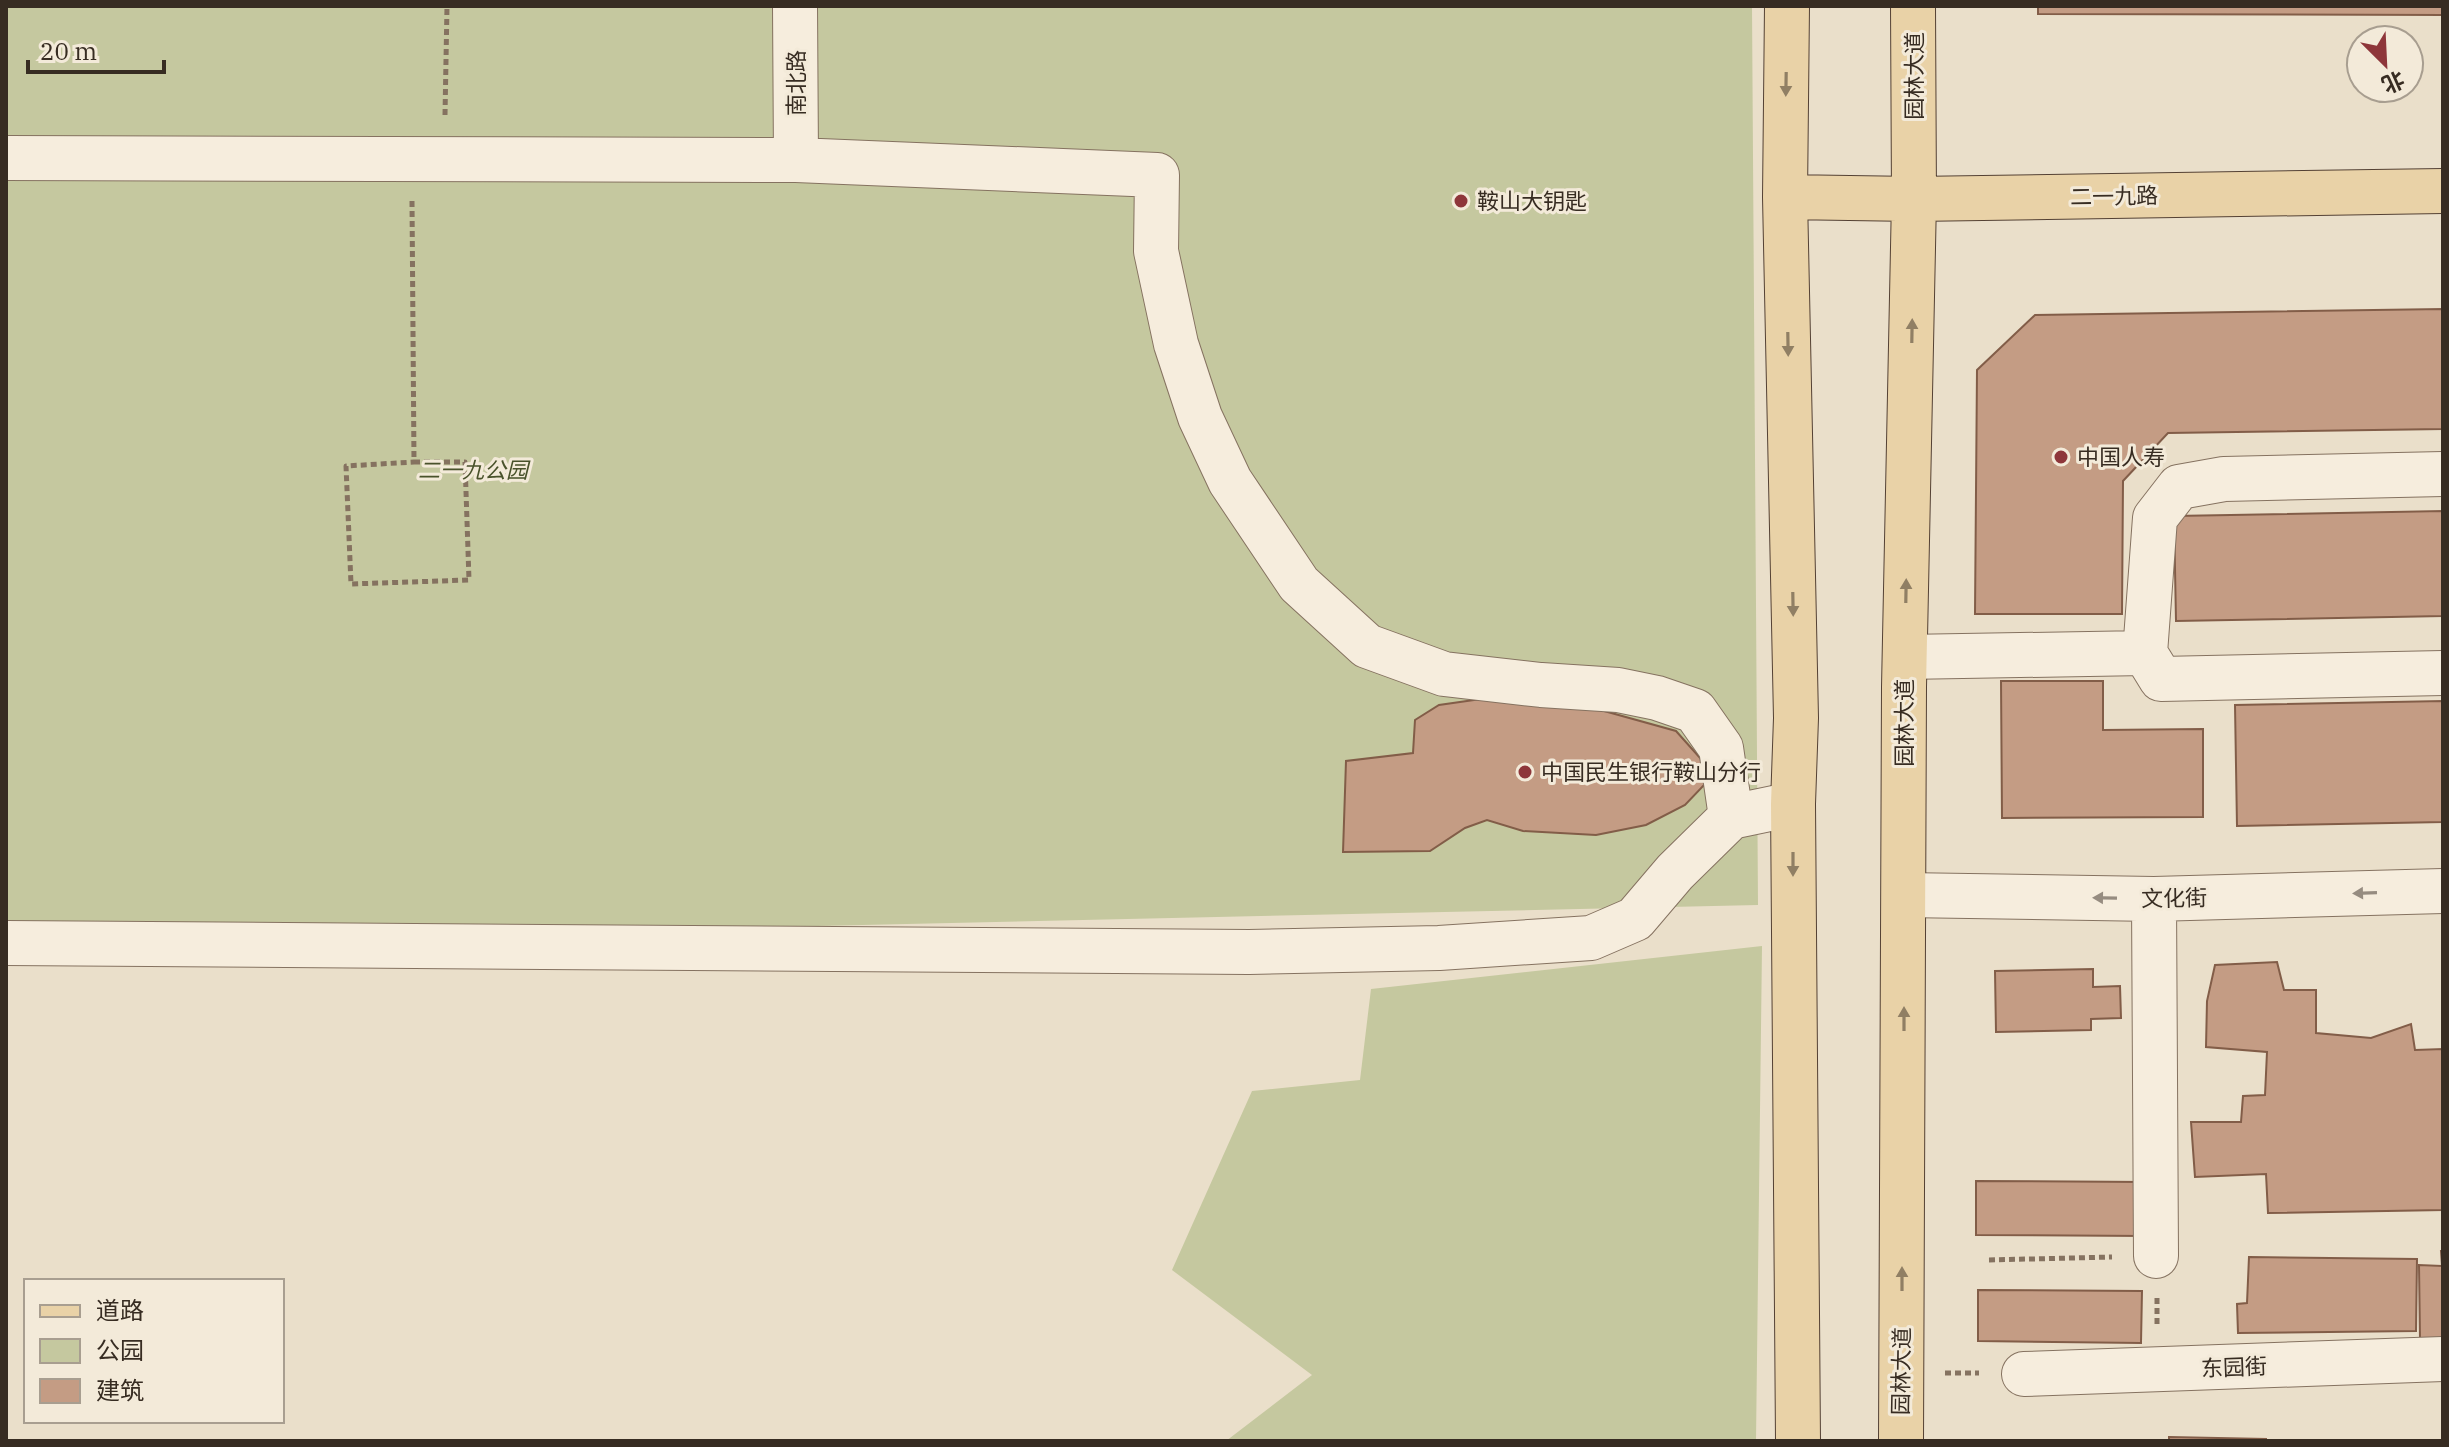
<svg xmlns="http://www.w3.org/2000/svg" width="2449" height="1447" font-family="'IBM Plex Serif','Noto Sans SC',serif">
  <rect width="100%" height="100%" fill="#eadfca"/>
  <path fill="#c5c89f" d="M6 6H1752L1758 905 6 944Z
    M1762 946 1756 1441H1226L1312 1375 1172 1270 1252 1091 1360 1080 1371 989Z"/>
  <path fill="#c49c84" stroke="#825d48" stroke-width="2" d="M2038 6H2443V15L2038 14Z
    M2443 309V429L2168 433 2123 481 2122 614H1975L1977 370 2035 315Z
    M2443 511V616L2176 621 2174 516Z
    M2001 681H2103V730L2203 729V817L2002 818Z
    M1488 698 1561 699 1676 731 1701 759 1706 783 1685 805 1646 825 1596 835 1523 831 1487 820 1465 828 1430 851 1343 852 1346 761 1413 753 1415 720 1439 705Z
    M2443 701V822L2237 826 2235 705Z
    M2277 962 2284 990H2316V1033L2371 1038 2411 1024 2415 1050 2443 1049V1210L2268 1213 2266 1174 2195 1177 2191 1122H2241L2243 1096 2265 1095 2267 1052 2206 1047 2207 1001 2215 965Z
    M2093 969V987L2120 986 2121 1018 2091 1019V1030L1996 1032 1995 971Z
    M1976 1181 2146 1182 2145 1236 1976 1235Z
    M2441 1251H2443V1340L2420 1339 2419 1265 2442 1266Z
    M2249 1257 2417 1259 2416 1331 2238 1333 2237 1304 2247 1303Z
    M1978 1290 2142 1291 2141 1343 1978 1341Z
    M2169 1437 2266 1439V1441H2169Z"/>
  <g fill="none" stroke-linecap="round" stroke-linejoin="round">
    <g stroke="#857260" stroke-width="46">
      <path id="minor" d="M795 6 796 160
        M6 158 796 160 1157 175 1156 251 1176 344 1200 417 1230 481 1299 584 1367 646 1444 674 1541 685 1618 690 1657 698 1695 711 1721 748 1731 817
        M2145 653 2155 518 2179 487 2224 479 2443 474
        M1905 657 2145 653 2161 679 2443 673
        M1904 895 2154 899 2443 891
        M2154 899 2156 1256
        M6 943 1249 952 1439 948 1591 938 1635 919 1675 872 1731 817 1793 804
        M2024 1374 2443 1359"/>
    </g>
    <g stroke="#544134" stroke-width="46">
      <path id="major" d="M1787 6 1785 197 1796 718 1793 804 1798 1441
        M1785 197 1914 199 2443 191
        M1901 1441 1904 687 1914 199 1913 6"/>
    </g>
    <path stroke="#857260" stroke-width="5" stroke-dasharray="6 4" stroke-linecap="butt" d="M445 115 447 6
      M412 201 414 462
      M414 462H465L469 580 351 584 346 466Z
      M1989 1260 2112 1257
      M2157 1298V1324
      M1945 1373H1979"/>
    <use href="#minor" stroke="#f6eddd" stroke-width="44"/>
    <use href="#major" stroke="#e9d2a7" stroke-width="44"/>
  </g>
  <defs><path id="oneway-solid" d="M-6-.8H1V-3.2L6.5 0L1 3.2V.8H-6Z" transform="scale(2)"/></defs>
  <g fill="#907f64">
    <use href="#oneway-solid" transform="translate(1786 84) rotate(91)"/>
    <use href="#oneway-solid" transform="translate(1912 331) rotate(-89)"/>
    <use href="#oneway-solid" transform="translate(1788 344) rotate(89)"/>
    <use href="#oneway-solid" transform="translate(1906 591) rotate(-89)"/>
    <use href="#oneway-solid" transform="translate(1793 604) rotate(89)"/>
    <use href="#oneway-solid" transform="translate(1793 864) rotate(90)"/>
    <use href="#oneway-solid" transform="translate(1904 1019) rotate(-90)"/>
    <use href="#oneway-solid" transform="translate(1902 1279) rotate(-90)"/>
  </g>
  <g fill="#968c80">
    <use href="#oneway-solid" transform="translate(2365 893) rotate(178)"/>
    <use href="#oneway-solid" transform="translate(2105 898) rotate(-179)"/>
  </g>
  <g fill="#8e363a" stroke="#f3ead9" stroke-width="3">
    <circle cx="1461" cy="201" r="8"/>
    <circle cx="2061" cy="457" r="8"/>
    <circle cx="1525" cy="772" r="8"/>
  </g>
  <g text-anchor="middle" stroke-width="6" stroke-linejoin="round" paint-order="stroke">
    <g font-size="22" fill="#372c22" stroke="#f3ead9">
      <text transform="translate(1914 76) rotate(-90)" y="8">园林大道</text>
      <text transform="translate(796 83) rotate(-90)" y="8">南北路</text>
      <text transform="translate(2114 196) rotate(-1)" y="8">二一九路</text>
      <text transform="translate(1904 723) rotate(-90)" y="8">园林大道</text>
      <text transform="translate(2174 898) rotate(-1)" y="8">文化街</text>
      <text transform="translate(2234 1367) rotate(-2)" y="8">东园街</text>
      <text transform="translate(1901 1371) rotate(-89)" y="8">园林大道</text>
    </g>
    <g font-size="22" fill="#372c22" stroke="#f3ead9" text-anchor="start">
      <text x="1477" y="209">鞍山大钥匙</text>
      <text x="2077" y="465">中国人寿</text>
      <text x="1541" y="780">中国民生银行鞍山分行</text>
    </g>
    <g font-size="22" font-style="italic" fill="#49522b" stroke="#f3ead9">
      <text x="473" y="478">二一九公园</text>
    </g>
  </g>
  <rect width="2449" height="1447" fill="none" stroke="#372c22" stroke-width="16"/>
  <rect x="24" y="1279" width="260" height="144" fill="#f3ead9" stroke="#a89e90" stroke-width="2"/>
  <rect x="40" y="1305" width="40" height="12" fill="#e9d2a7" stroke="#a89e90" stroke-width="2"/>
  <text x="96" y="1319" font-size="24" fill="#372c22">道路</text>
  <rect x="40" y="1339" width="40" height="24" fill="#c5c89f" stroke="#a89e90" stroke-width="2"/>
  <text x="96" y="1359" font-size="24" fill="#372c22">公园</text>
  <rect x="40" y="1379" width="40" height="24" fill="#c49c84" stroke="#a89e90" stroke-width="2"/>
  <text x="96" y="1399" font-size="24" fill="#372c22">建筑</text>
  <g transform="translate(2385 64) rotate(156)"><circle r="38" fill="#f3ead9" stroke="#a89e90" stroke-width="2"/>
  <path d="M0-6L14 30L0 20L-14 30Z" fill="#8e363a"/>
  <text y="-12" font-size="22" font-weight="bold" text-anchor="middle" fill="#372c22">北</text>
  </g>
  <path d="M28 60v12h136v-12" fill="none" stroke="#372c22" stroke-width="4"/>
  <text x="40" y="60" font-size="24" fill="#372c22" stroke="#f3ead9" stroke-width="6" paint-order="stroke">20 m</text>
</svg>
